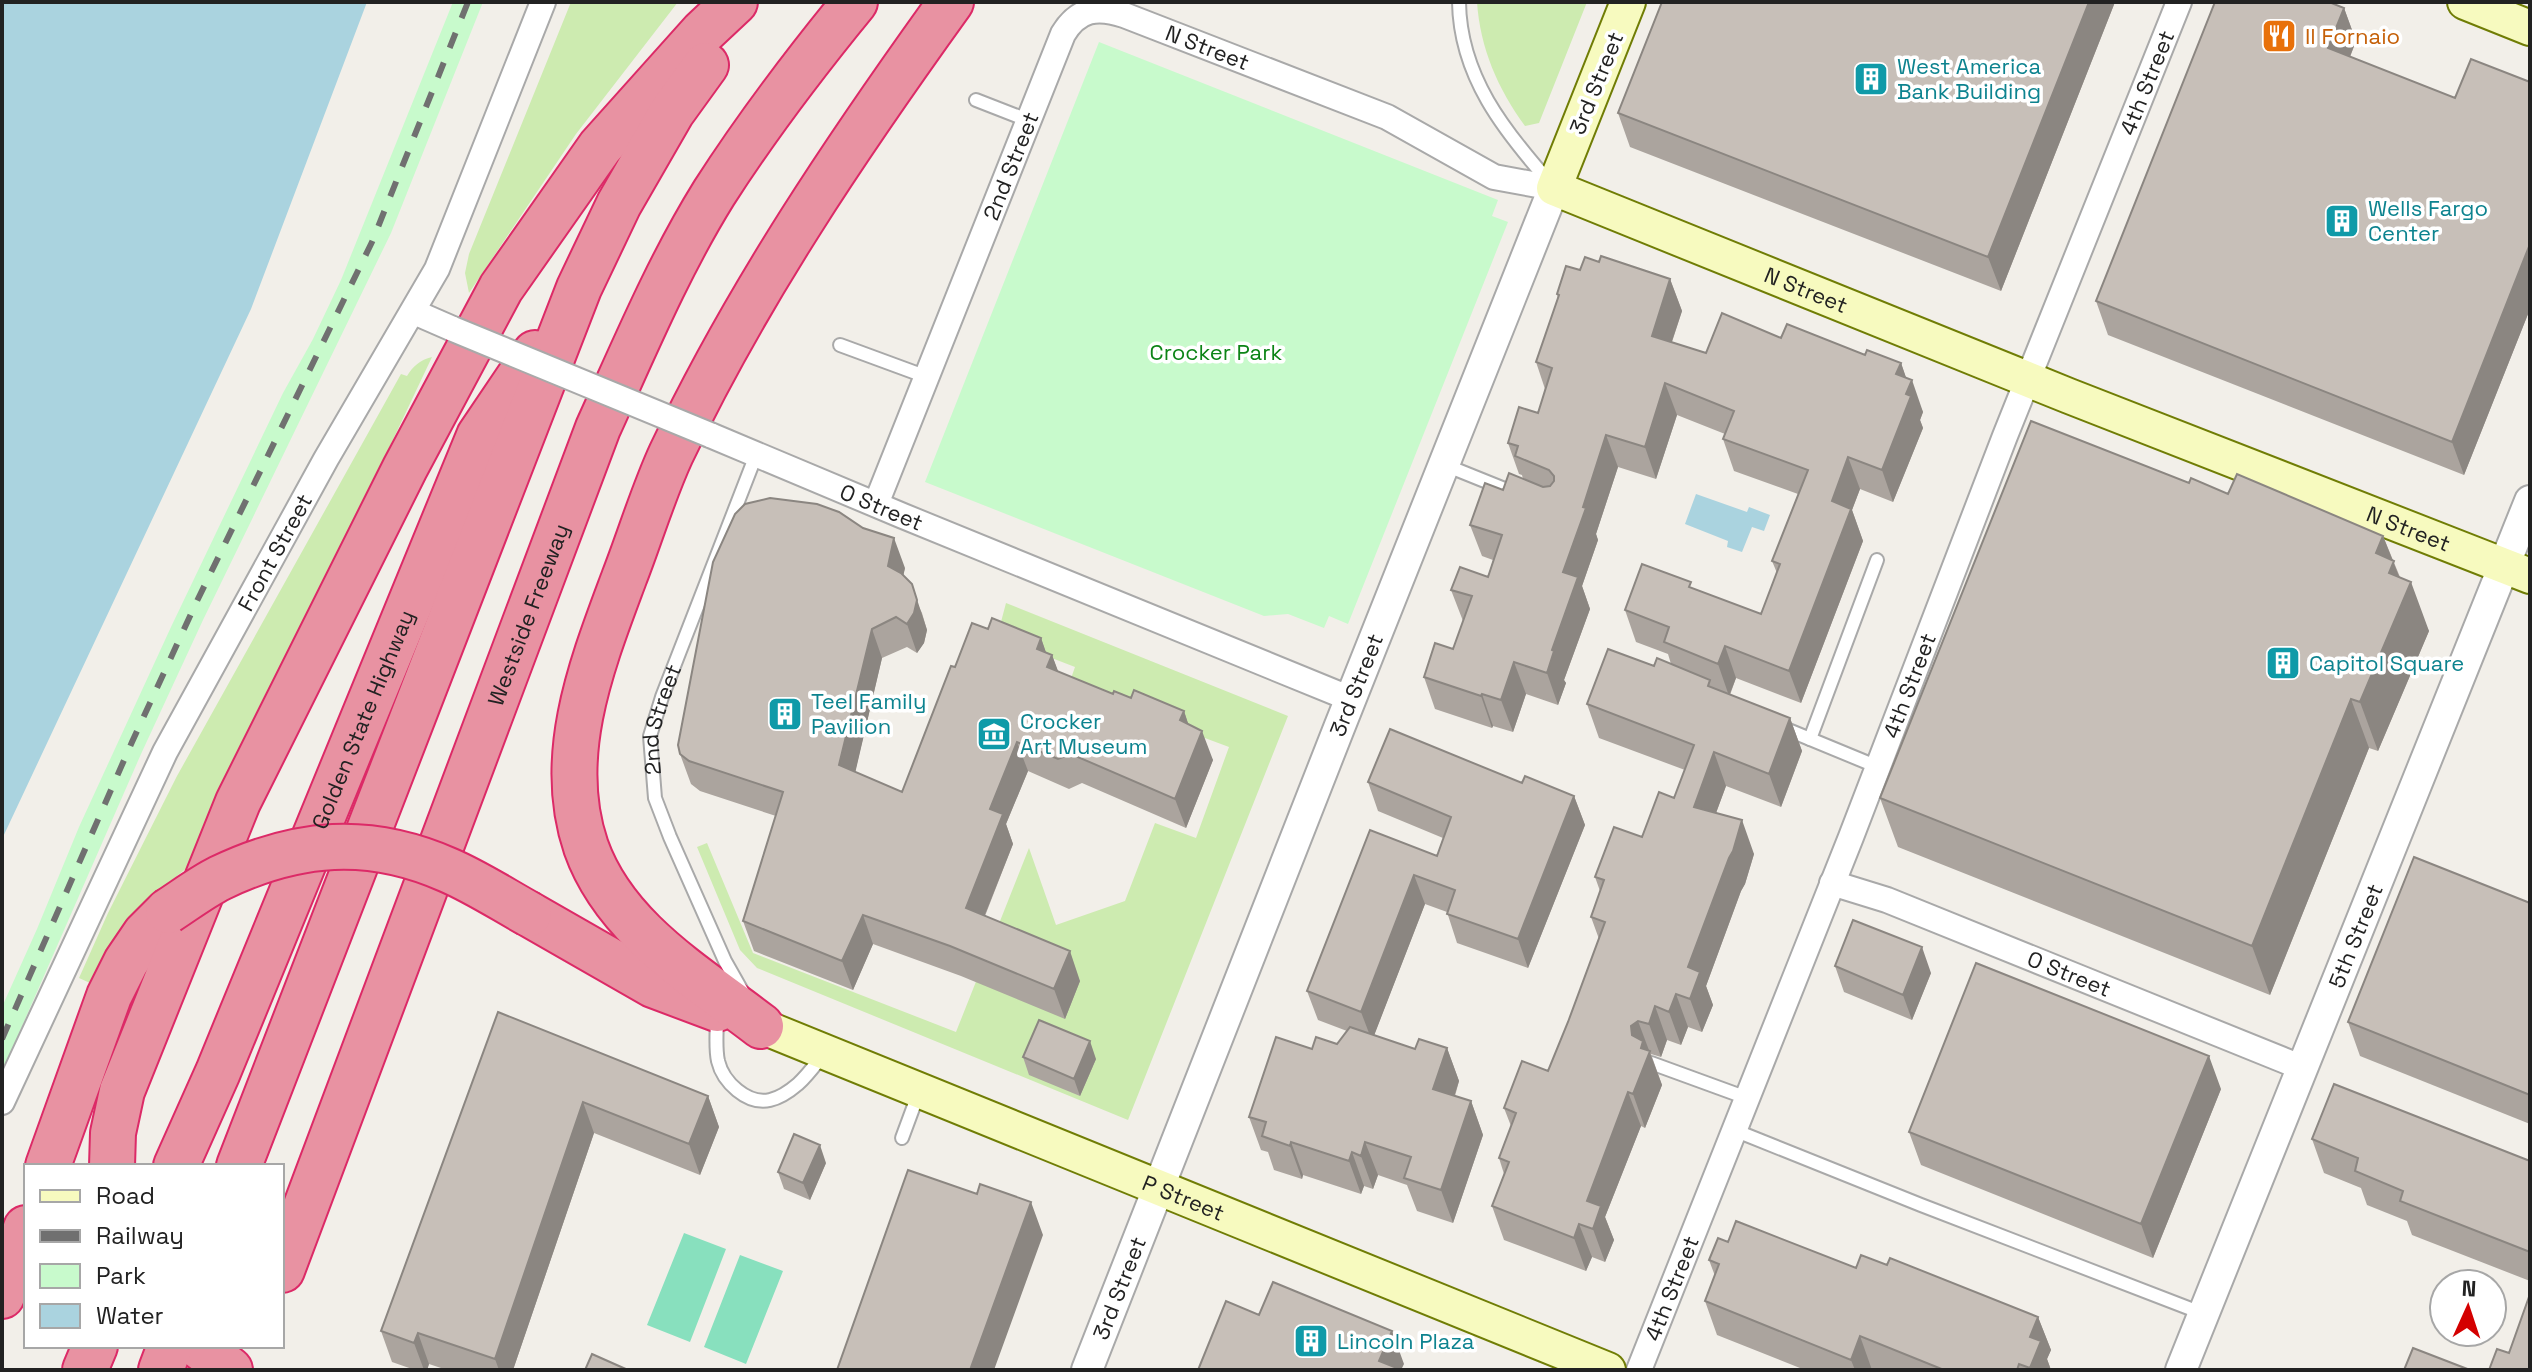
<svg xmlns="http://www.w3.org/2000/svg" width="2532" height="1372" font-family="'Space Grotesk',sans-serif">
  <rect width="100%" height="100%" fill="#f2efe9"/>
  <path fill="#cdebb0" d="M571 2H678L576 134 469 293 465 273 469 254Z
    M1477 2H1587L1539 123 1525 126C1498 89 1480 48 1477 2Z
    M432 357 193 863 162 888 139 912 90 983 79 978 108 913 177 776 401 374 407 376C413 366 420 360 432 357Z
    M1006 603 1288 716 1128 1120 757 968 740 950 697 847 707 843 753 953 956 1032 1029 848 1056 925 1125 901 1155 823 1196 838 1229 747 1068 687 1075 667 997 637Z"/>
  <path fill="#c8facc" d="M453 2H483L391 233 203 620 141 754 2 1072V1007L37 929 79 827 171 627 283 393 313 339 341 280Z
    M1099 42 1498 200 1492 216 1508 222 1348 624 1329 616 1324 628 1288 614 1264 616 925 482Z"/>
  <path fill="#88e0be" d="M684 1233 726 1249 690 1342 647 1325Z
    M740 1255 783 1271 746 1364 704 1347Z"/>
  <path fill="#aad3df" d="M2 2H367L251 309 2 839Z
    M1696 494 1747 512 1749 507 1770 515 1764 531 1752 527 1742 552 1727 547 1728 541 1685 524Z"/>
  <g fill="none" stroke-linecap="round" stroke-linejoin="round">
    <g stroke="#a9a9a9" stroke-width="16">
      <g id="service">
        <path d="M1459 2C1460 76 1504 131 1551 184"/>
        <path d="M976 100 1030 121"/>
        <path d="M840 345 927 377"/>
        <path d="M1445 465 1517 494"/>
        <path d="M1781 727 1878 767"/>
        <path d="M1810 739 1877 560"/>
        <path id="s1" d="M742 991 725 961 670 837 655 798 650 736 662 697 756 455"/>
        <path d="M717 1016C717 1031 715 1047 718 1061 723 1082 747 1105 770 1100 779 1098 791 1090 798 1084 807 1076 815 1065 823 1055"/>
        <path d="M1651 1063 1747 1098"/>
        <path d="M1734 1130 1921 1205 2204 1314"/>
        <path d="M902 1138 919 1092"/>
      </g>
    </g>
    <g stroke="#a9a9a9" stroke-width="28">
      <g id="minor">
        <path d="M414 312 453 329"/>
        <path id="s2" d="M710 435 903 516 1351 699"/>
        <path id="s3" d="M876 504 1063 34C1078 9 1097 6 1124 15L1387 117 1494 177 1554 188"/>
        <path id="s4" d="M1832 883 1887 900 2303 1068"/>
        <path id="s5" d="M2 1102 165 752 326 459 437 269 543 2"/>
        <path id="s6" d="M1639 1370 1851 837 2005 436 2179 2"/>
      </g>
    </g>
    <g stroke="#a9a9a9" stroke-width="34">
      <g id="tertiary">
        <path id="s7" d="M1087 1370 1339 728 1554 188"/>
        <path id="s8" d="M2181 1370 2530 501"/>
      </g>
    </g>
    <g stroke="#707d05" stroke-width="38">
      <g id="secondary">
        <path id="s9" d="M1628 2 1554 188 2069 396 2530 576"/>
        <path d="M2465 2 2530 28"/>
        <path id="s10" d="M761 1026 1608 1370"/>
      </g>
    </g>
    <g stroke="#dc2a67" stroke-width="48">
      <g id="motorway">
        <path d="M529 914 653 985 717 1009"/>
        <path d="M761 1026C695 975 615 929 586 847 555 756 592 664 624 578 640 537 653 493 671 454 747 294 848 145 951 2"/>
        <path d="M48 1166 109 996 126 962 145 934 168 911"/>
        <path d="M112 1166 113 1133 122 1091 238 802 405 468 501 288 600 147 703 32 735 2"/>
        <path id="s11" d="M176 1166 218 1072 479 436 535 353"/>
        <path d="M239 1166 579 288 619 204 672 112 706 65"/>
        <path id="s12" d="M282 1270 598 428C634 349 668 267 714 193 757 126 805 63 855 2"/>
        <path d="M2 1296 26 1228"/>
        <path d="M199 1346 230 1370"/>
        <path d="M85 1370 95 1346"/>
        <path d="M161 1370 170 1346"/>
      </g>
    </g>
    <use href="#service" stroke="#fff" stroke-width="12"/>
    <use href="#minor" stroke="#fff" stroke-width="24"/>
    <use href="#tertiary" stroke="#fff" stroke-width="30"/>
    <use href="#secondary" stroke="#f7fabf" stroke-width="34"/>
    <use href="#motorway" stroke="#e892a2" stroke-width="44"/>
    <path stroke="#707070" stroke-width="6" stroke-dasharray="16 16" stroke-linecap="butt" d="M2 1039 132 742 197 601 372 242 468 2"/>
    <g stroke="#a9a9a9" stroke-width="28" stroke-linecap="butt">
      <path id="minor-bridge" d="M453 329 710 435"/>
    </g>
    <g stroke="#dc2a67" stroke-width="48" stroke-linecap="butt">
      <path id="motorway-bridge" d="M168 911C185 900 202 887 220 878 297 841 369 835 448 870 476 882 502 899 529 914"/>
    </g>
    <use href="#minor-bridge" stroke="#fff" stroke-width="24"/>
    <use href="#motorway-bridge" stroke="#e892a2" stroke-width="44"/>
  </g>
  <path fill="#aba49e" d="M1662 2H2115L2001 291 1630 147 1618 113Z
    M2344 8 2356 41 2350 57 2455 98 2530 82V309L2464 475 2108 335 2096 301Z
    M1599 262 1670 279 1682 311 1672 342 1706 353 1781 338 1901 363 1906 378 1923 412 1920 420 1923 428 1893 502 1860 489 1852 510 1863 541 1801 703 1736 678 1730 695 1790 718 1802 751 1781 807 1726 786 1716 813 1754 854 1745 884 1741 891 1706 986 1713 1005 1702 1032 1688 1027 1681 1045 1667 1040 1661 1057 1651 1054 1662 1085 1645 1128 1641 1126 1605 1217 1614 1240 1605 1262 1592 1257 1586 1271 1504 1240 1492 1206 1504 1174 1499 1158 1511 1126 1504 1108 1548 1071 1568 1022 1599 939 1591 917 1600 891 1595 877 1642 837 1674 798 1685 770 1599 738 1587 704 1654 666 1671 664 1668 654 1636 642 1625 610 1693 589 1761 614 1777 573 1772 561 1798 494 1734 471 1723 439 1725 434 1677 415 1656 479 1618 467 1596 534 1598 540 1582 586 1590 609 1564 680 1566 683 1558 705 1526 694 1513 732 1493 726 1492 728 1435 709 1424 677 1453 649 1463 621 1451 590 1488 577 1493 560 1482 556 1470 525 1503 490 1523 479 1522 475 1519 474 1508 443 1538 413 1545 389 1536 362 1558 298 1557 294 1580 270Z
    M2189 483 2383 536 2400 577 2429 631 2378 751 2369 748 2270 995 1898 847 1880 798Z
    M905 568 903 575 922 613 927 630 924 643 917 653 907 647 882 658 855 772 902 792 955 667 988 629 1041 638 1046 653 1052 655 1058 672 1113 694 1184 711 1188 724 1213 760 1186 828 1082 783 1069 789 1028 771 1006 824 1013 844 985 916 1080 981 1065 1019 961 976 873 944 853 990 754 951 743 921 776 816 700 791 691 784 680 754Z
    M1368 782 1522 783 1574 796 1585 825 1528 968 1457 943 1447 912 1425 904 1374 1035 1415 1049 1447 1048 1459 1081 1455 1096 1471 1101 1483 1135 1453 1223 1417 1211 1407 1185 1378 1175 1373 1189 1364 1186 1361 1194 1303 1175 1302 1179 1274 1170 1268 1152 1261 1150 1249 1117 1312 1049 1337 1044 1347 1031 1318 1020 1307 991 1370 830 1437 856 1443 838 1378 811Z
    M2530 903V1124L2360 1056 2348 1022Z
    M1835 966 1931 973 1912 1020 1844 992Z
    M498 1012 708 1096 719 1127 700 1175 594 1133 513 1370H447L429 1364 427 1370H415L392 1362 381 1331Z
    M1023 1057 1096 1059 1080 1096 1029 1075Z
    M2221 1089 2153 1258 1921 1165 1909 1132Z
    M2312 1139 2530 1161V1281L2412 1235 2407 1221 2367 1205 2361 1188 2324 1173Z
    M826 1163 810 1200 784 1189 778 1172Z
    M1728 1242 1856 1268 1887 1265 2038 1317 2051 1350 2047 1359 2051 1370H1805L1717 1335 1705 1301 1715 1276 1709 1260Z"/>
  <path fill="#8b8681" d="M2089 2H2115L2001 291 1988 257Z
    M2344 8 2356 41 2340 82 2328 48Z
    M2530 244V309L2464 475 2452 442Z
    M1670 279 1682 311 1663 368 1652 336Z
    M1901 363 1909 386 1912 380 1923 412 1920 420 1923 428 1893 502 1882 470 1896 374Z
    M1665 383 1677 415 1656 479 1645 447Z
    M1606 435 1618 467 1596 534 1598 540 1582 586 1590 609 1564 680 1566 683 1558 705 1547 673 1552 650 1563 572 1583 507Z
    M1848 457 1860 489 1852 510 1863 541 1801 703 1789 671 1832 501Z
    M2383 536 2406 594 2411 582 2429 631 2378 751 2360 702 2376 553Z
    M894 538 905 568 899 596 888 566Z
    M912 584 927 630 924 643 917 653 907 624Z
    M872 629 882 658 850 795 839 765Z
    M1041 638 1049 661 1052 655 1063 684 1058 697 1037 649Z
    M1725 646 1736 678 1729 696 1718 664Z
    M1514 662 1526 694 1513 732 1501 700Z
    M1482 694 1493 726 1492 728 1481 696Z
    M2351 699 2369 748 2270 995 2252 946Z
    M1184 711 1194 741 1180 720Z
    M1790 718 1802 751 1781 807 1769 774Z
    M1202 731 1213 760 1186 828 1175 799Z
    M1017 742 1028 771 1006 824 1013 844 976 937 966 908 990 809Z
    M1714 752 1726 786 1706 840 1694 807Z
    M1574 796 1585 825 1528 968 1518 939Z
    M1742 820 1754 854 1745 884 1741 891 1706 986 1713 1005 1702 1032 1690 999 1688 967Z
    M1414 875 1425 904 1372 1041 1361 1012Z
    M863 915 873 944 853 990 842 961Z
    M1922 947 1931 973 1912 1020 1903 995Z
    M1070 951 1080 981 1065 1019 1054 989Z
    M1676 994 1688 1027 1681 1045 1669 1012Z
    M1655 1006 1667 1040 1661 1057 1649 1024Z
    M1638 1021 1662 1085 1645 1128 1633 1094 1631 1026Z
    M1090 1041 1096 1059 1080 1096 1074 1079Z
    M1447 1048 1459 1081 1446 1122 1433 1089Z
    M2209 1056 2221 1089 2153 1258 2141 1224Z
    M1628 1092 1641 1126 1605 1217 1614 1240 1605 1262 1593 1229 1587 1201Z
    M708 1096 719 1127 700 1175 689 1144Z
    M1471 1101 1483 1135 1453 1223 1441 1190Z
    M583 1102 594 1133 513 1370H499L495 1359Z
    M1291 1142 1303 1175 1302 1179 1290 1146Z
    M1365 1142 1378 1175 1373 1189 1361 1156Z
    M820 1145 826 1163 810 1200 803 1183Z
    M1352 1152 1364 1186 1361 1194 1349 1161Z
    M1031 1202 1043 1235 994 1370H970Z
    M1579 1224 1592 1257 1586 1271 1574 1238Z
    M2038 1317 2051 1350 2047 1359 2051 1370H2030V1337Z
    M1392 1331 1404 1364 1401 1370 1379 1361Z
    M418 1333 429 1364 427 1370H424L414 1343Z
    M1860 1336 1872 1370H1855L1851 1360Z"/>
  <path fill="#c7bfb8" stroke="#8b8681" stroke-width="2" d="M1662 2H2089L1988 257 1618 113Z
    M2215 2H2329L2344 8 2328 48 2455 98 2471 59 2530 82V244L2452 442 2096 301Z
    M1601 256 1670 279 1652 336 1706 353 1722 313 1781 338 1787 324 1865 355 1867 350 1901 363 1896 374 1912 380 1906 394 1911 396 1882 470 1848 457 1832 501 1851 509 1789 671 1725 646 1718 664 1664 642 1669 627 1625 610 1642 564 1691 582 1689 587 1761 614 1780 564 1772 561 1808 470 1723 439 1734 411 1665 383 1645 447 1606 435 1583 507 1586 508 1563 572 1578 577 1552 650 1554 651 1547 673 1514 662 1501 700 1482 694 1481 696 1424 677 1435 643 1453 649 1472 596 1451 590 1460 567 1488 577 1502 535 1470 525 1485 483 1503 490 1509 473 1543 487 1550 486 1554 481V476L1549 470 1515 456 1518 446 1508 443 1519 407 1538 413 1552 368 1536 362 1559 295 1557 294 1566 266 1580 270 1585 257 1599 262Z
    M2031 421 2189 483 2191 478 2228 494 2237 474 2383 536 2376 553 2394 561 2389 573 2411 582 2360 702 2351 699 2252 946 1880 798Z
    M770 498 817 504 839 512 863 528 894 538 888 566 901 573 912 584 917 600 914 613 907 624 896 617 872 629 839 765 902 792 951 666 955 667 972 623 988 629 992 618 1041 638 1037 649 1052 655 1047 667 1113 694 1114 691 1131 698 1134 690 1184 711 1180 720 1202 731 1175 799 1071 754 1058 759 1017 742 990 809 1003 814 966 908 1070 951 1054 989 950 946 863 915 842 961 743 921 783 792 689 761 680 754 678 745 713 562 735 514 745 504Z
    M1608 649 1654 666 1657 658 1710 680 1708 686 1790 718 1769 774 1714 752 1694 807 1742 820 1733 851 1729 858 1688 967 1700 972 1690 999 1676 994 1669 1012 1655 1006 1649 1024 1638 1021 1631 1026 1632 1035 1643 1041 1641 1048 1650 1051 1633 1094 1628 1092 1587 1201 1601 1206 1593 1229 1579 1224 1574 1238 1492 1206 1509 1162 1499 1158 1516 1113 1504 1108 1522 1061 1548 1071 1568 1022 1605 922 1591 917 1604 880 1595 877 1614 827 1642 837 1659 792 1674 798 1694 745 1587 704Z
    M1390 729 1522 783 1525 776 1574 796 1518 939 1447 914 1455 890 1414 875 1361 1012 1307 991 1370 830 1437 856 1451 817 1368 782Z
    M2414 857 2530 903V1095L2348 1022Z
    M1853 920 1922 947 1903 995 1835 966Z
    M1976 963 2209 1056 2141 1224 1909 1132Z
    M498 1012 708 1096 689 1144 583 1102 495 1359 418 1333 414 1343 381 1331Z
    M1039 1020 1090 1041 1074 1079 1023 1057Z
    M1350 1027 1415 1049 1419 1039 1447 1048 1433 1089 1471 1101 1441 1190 1404 1178 1411 1157 1365 1142 1361 1156 1352 1152 1349 1161 1291 1142 1290 1146 1262 1136 1266 1122 1249 1117 1276 1037 1312 1049 1316 1037 1337 1044Z
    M2334 1084 2530 1161V1252L2400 1201 2403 1191 2355 1171 2358 1158 2312 1139Z
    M794 1134 820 1145 803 1183 778 1172Z
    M908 1170 977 1194 980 1184 1031 1202 970 1370H837Z
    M1736 1221 1856 1268 1861 1255 1887 1265 1890 1258 2038 1317 2030 1337 2041 1341 2030 1368 2019 1364 2017 1370H1944L1860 1336 1851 1360 1705 1301 1719 1264 1709 1260 1718 1238 1728 1242Z
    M1273 1282 1392 1331 1379 1361 1402 1370H1198L1226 1301 1259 1315Z
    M2530 1294V1370H2489L2497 1349 2509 1353Z
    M2413 1348 2470 1370H2404Z
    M592 1354 628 1370H585Z"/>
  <defs>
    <g id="restaurant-square" transform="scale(1.8)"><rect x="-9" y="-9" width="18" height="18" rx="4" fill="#e8710a" stroke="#fff"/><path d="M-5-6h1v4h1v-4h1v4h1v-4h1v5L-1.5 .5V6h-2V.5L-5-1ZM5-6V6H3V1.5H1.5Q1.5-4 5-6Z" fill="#fff"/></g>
    <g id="building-square" transform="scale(1.8)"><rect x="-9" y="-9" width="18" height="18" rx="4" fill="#0f9aa8" stroke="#fff"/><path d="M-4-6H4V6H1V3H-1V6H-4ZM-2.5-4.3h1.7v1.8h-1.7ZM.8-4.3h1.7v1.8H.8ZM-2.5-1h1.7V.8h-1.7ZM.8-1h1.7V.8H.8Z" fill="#fff"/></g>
    <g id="museum-square" transform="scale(1.8)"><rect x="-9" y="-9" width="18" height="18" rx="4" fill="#0f9aa8" stroke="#fff"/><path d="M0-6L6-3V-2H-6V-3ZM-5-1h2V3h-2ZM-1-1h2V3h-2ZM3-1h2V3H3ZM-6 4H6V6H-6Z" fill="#fff"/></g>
  </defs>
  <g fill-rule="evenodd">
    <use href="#restaurant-square" x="2279" y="36"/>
    <use href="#building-square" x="1871" y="79"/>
    <use href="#building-square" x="2342" y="221"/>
    <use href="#building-square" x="2283" y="663"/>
    <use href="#building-square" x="785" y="714"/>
    <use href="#museum-square" x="994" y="734"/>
    <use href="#building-square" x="1311" y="1341"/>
  </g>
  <g text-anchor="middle" stroke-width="7" stroke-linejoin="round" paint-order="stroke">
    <g font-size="22" fill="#c56008" stroke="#fff" text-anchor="start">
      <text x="2305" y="44">Il Fornaio</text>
    </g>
    <g font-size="22" fill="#222" stroke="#fff">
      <text dy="8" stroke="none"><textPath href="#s3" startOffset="666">N Street</textPath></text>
      <text transform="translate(1596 83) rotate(-68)" y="8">3rd Street</text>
      <text dy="8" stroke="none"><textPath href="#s6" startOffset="1384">4th Street</textPath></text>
      <text dy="8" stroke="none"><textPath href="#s3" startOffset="364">2nd Street</textPath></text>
      <text dy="8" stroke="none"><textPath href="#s9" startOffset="472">N Street</textPath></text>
      <text dy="8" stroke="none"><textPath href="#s2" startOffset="186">O Street</textPath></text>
      <text dy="8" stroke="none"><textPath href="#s9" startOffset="1120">N Street</textPath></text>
      <text dy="8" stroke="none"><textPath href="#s5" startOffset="614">Front Street</textPath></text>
      <text dy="8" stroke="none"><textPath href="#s12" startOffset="700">Westside Freeway</textPath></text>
      <text dy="8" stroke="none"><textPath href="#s7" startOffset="736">3rd Street</textPath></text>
      <text dy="8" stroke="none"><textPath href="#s6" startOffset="736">4th Street</textPath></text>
      <text dy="8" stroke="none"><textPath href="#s11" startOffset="484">Golden State Highway</textPath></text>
      <text dy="8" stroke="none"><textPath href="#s1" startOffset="292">2nd Street</textPath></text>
      <text dy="8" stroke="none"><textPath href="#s8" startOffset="468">5th Street</textPath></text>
      <text dy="8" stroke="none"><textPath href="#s4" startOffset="254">O Street</textPath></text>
      <text dy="8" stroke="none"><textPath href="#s10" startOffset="456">P Street</textPath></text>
      <text dy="8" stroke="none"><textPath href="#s7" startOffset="88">3rd Street</textPath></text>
      <text dy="8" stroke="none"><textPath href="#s6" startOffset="88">4th Street</textPath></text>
    </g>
    <g font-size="22" fill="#0d838f" stroke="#fff" text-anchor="start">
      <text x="1897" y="74">West America<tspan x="1897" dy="25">Bank Building</tspan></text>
      <text x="2368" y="216">Wells Fargo<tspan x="2368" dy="25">Center</tspan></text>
      <text x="2309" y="671">Capitol Square</text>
      <text x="811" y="709">Teel Family<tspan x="811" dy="25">Pavilion</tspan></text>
      <text x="1020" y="729">Crocker<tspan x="1020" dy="25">Art Museum</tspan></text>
      <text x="1337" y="1349">Lincoln Plaza</text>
    </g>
    <g font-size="22" fill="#0c8416" stroke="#fff">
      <text x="1216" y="360">Crocker Park</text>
    </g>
  </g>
  <rect width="2532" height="1372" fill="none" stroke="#222222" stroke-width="8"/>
  <rect x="24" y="1164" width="260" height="184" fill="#ffffff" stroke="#a7a7a7" stroke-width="2"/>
  <rect x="40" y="1190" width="40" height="12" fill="#f7fabf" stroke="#a7a7a7" stroke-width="2"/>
  <text x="96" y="1204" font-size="24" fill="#222222">Road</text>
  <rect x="40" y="1230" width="40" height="12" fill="#707070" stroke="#a7a7a7" stroke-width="2"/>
  <text x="96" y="1244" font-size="24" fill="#222222">Railway</text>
  <rect x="40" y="1264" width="40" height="24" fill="#c8facc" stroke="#a7a7a7" stroke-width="2"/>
  <text x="96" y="1284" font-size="24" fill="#222222">Park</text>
  <rect x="40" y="1304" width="40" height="24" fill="#aad3df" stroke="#a7a7a7" stroke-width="2"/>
  <text x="96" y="1324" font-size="24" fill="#222222">Water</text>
  <g transform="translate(2468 1308) rotate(3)"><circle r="38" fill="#ffffff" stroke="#a7a7a7" stroke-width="2"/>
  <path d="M0-6L14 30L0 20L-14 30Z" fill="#d40000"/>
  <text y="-12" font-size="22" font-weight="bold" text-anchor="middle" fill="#222222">N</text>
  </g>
</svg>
